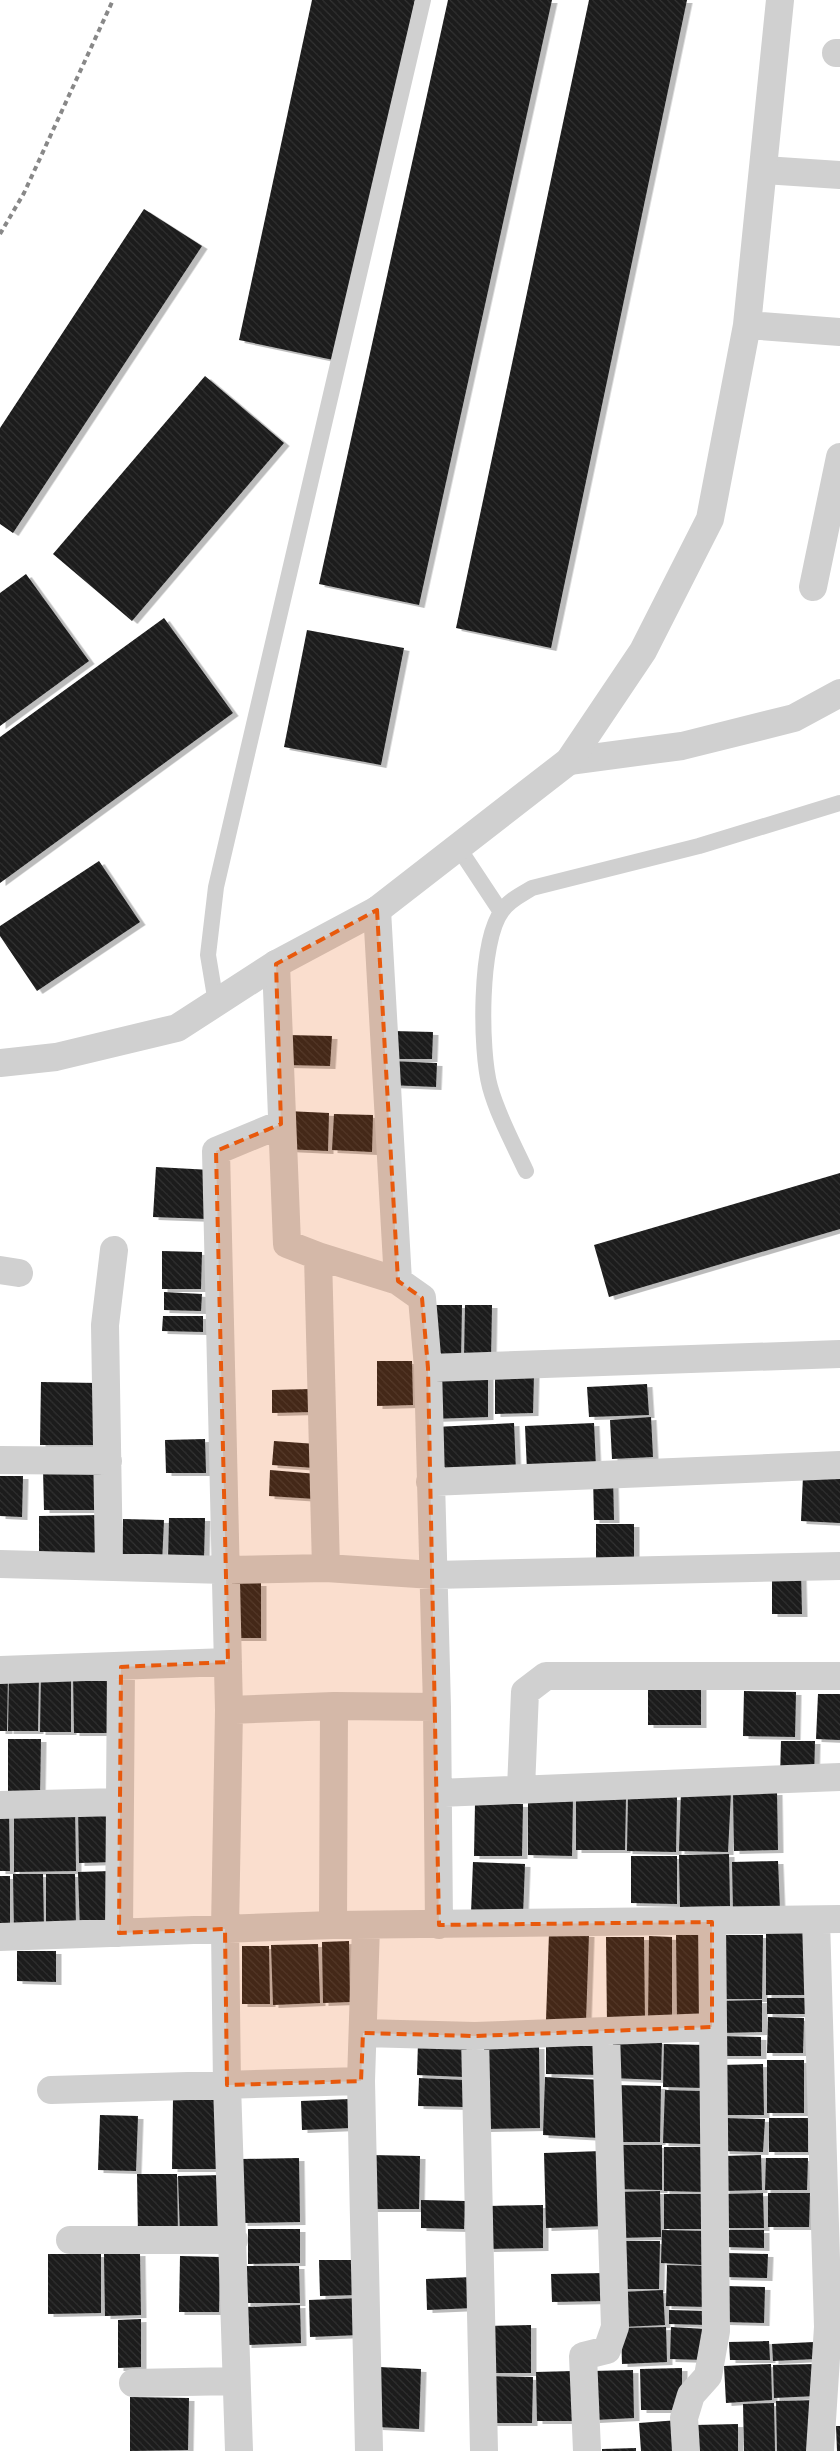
<svg xmlns="http://www.w3.org/2000/svg" width="840" height="2451" font-family="Karla,sans-serif">
  <defs>
    <pattern id="building-back-hatch" width="6" height="6" patternUnits="userSpaceOnUse" patternTransform="scale(1.25)"><rect width="6" height="6" fill="#1a1a1a"/><path d="M-1 5l2 2M0 0l6 6M5-1l2 2" fill="none" stroke="#333"/></pattern>
    <filter id="shadow"><feDropShadow dx="5.5" dy="3" stdDeviation="0" flood-color="#0004"/></filter>
  </defs>
  <rect width="100%" height="100%" fill="#fff"/>
  <path fill="url(#building-back-hatch)" filter="url(#shadow)" d="M312 0H415L338 361 239 340Z
    M448 0H552L419 605 319 584Z
    M589 0H687L551 648 456 628Z
    M144 209 202 246 13 533 0 524V428Z
    M205 376 284 443 132 621 53 554Z
    M26 574 89 661 0 726V593Z
    M164 618 233 713 0 883V737Z
    M307 630 404 648 381 765 284 747Z
    M99 861 140 922 37 991 0 936V926Z
    M393 1031 433 1032 432 1059H392Z
    M287 1035 332 1036 330 1066 286 1065Z
    M390 1061 437 1063 436 1087 389 1085Z
    M287 1111 329 1113 328 1151 285 1149Z
    M334 1114 373 1115 372 1152 332 1150Z
    M156 1167 211 1170 208 1219 153 1217Z
    M840 1173V1229L609 1297 594 1245Z
    M162 1251 202 1252 201 1289H162Z
    M164 1292 202 1294 201 1311 164 1310Z
    M435 1305H462L461 1360H434Z
    M465 1305H492L491 1359H464Z
    M163 1316H203V1332L162 1331Z
    M377 1361H412L413 1405 377 1406Z
    M430 1374H488V1417L431 1419Z
    M495 1374H534L533 1413 495 1414Z
    M41 1382 97 1383V1445H40Z
    M647 1384 649 1415 589 1417 587 1387Z
    M312 1389V1412L272 1413V1390Z
    M651 1417 653 1457 612 1459 610 1420Z
    M514 1423 516 1472 437 1475 435 1427Z
    M594 1423 596 1468 527 1471 525 1426Z
    M205 1439 206 1473H166L165 1440Z
    M274 1441 316 1444 315 1468 272 1465Z
    M43 1470H101V1510H44Z
    M270 1470 317 1474 315 1499 269 1496Z
    M0 1476H23L22 1517 0 1516Z
    M803 1476 840 1477V1523L801 1521Z
    M593 1477H613L614 1520H594Z
    M103 1515V1558H39V1516Z
    M169 1518H205L204 1559H168Z
    M123 1519 164 1520 162 1563 122 1562Z
    M596 1524H634V1563H596Z
    M772 1572H801L802 1614H772Z
    M232 1583H261V1638H232Z
    M0 1673H8L7 1731H0Z
    M41 1673 71 1674V1732H40Z
    M73 1673H109V1733H74Z
    M9 1674H39L38 1731H8Z
    M701 1687V1725H648V1688Z
    M744 1691 796 1692 795 1737 743 1736Z
    M818 1694H840V1740L816 1739Z
    M8 1739H41L40 1796H8Z
    M781 1741H815L814 1778H780Z
    M681 1791 731 1792 728 1852 679 1851Z
    M777 1792 778 1850 734 1851 733 1793Z
    M576 1795 626 1796 625 1850H576Z
    M628 1796 677 1797 676 1852 627 1851Z
    M528 1797H573L572 1856 528 1855Z
    M475 1803 523 1804 522 1856H474Z
    M78 1806H112L113 1862 79 1863Z
    M75 1807 76 1871 14 1872V1808Z
    M9 1813 10 1871H0V1814Z
    M729 1854 730 1906 680 1907 679 1855Z
    M631 1856H677V1904L631 1903Z
    M778 1861 780 1910 733 1911 732 1862Z
    M473 1862 525 1864 523 1915 471 1913Z
    M111 1871 112 1930 80 1931 78 1872Z
    M13 1874H43L44 1930 14 1931Z
    M46 1874H75L76 1929 46 1930Z
    M0 1876H10V1932H0Z
    M766 1930H809V1995H766Z
    M703 1932 705 2020H677L676 1933Z
    M549 1933 589 1934 586 2021 546 2020Z
    M721 1935H763L762 1999H720Z
    M649 1936 672 1937V2023H648Z
    M606 1937H644L645 2023 607 2024Z
    M349 1941 350 2002 323 2003 322 1942Z
    M318 1944 320 2003 273 2005 271 1945Z
    M242 1946H269L270 2004H242Z
    M17 1951H56V1982L17 1981Z
    M767 1998H806V2014H767Z
    M762 2000V2032L721 2033V2001Z
    M768 2017 804 2018 803 2053H767Z
    M721 2036 761 2037V2056H721Z
    M613 2040 662 2041 661 2080 612 2078Z
    M418 2042 467 2044 465 2077 417 2075Z
    M546 2042 605 2043 604 2075 546 2074Z
    M664 2044 705 2045 704 2088 663 2087Z
    M539 2046 540 2128 485 2129 484 2047Z
    M767 2060H804V2113H767Z
    M763 2064 764 2115H720V2065Z
    M545 2077 602 2080 600 2138 543 2135Z
    M419 2078 467 2080 466 2107 418 2106Z
    M614 2085 661 2086 660 2142H614Z
    M665 2090 705 2091 703 2144 663 2143Z
    M173 2099H220V2169H172Z
    M350 2099 351 2128 302 2130 301 2101Z
    M100 2115 138 2116 136 2171 98 2170Z
    M725 2118 765 2119 763 2152 724 2151Z
    M769 2118H808V2152H769Z
    M613 2145H662V2190L613 2189Z
    M664 2147H706L705 2192 664 2191Z
    M602 2151 605 2226 546 2228 544 2153Z
    M371 2155 420 2156 419 2209H370Z
    M761 2155 762 2190 724 2191 723 2156Z
    M299 2158 300 2222 242 2223 240 2159Z
    M766 2158H808L807 2190H765Z
    M137 2174H177L178 2236H138Z
    M225 2175 226 2233 180 2234 178 2176Z
    M660 2191 661 2237 617 2238 616 2192Z
    M763 2193 764 2228H724V2194Z
    M768 2193H810L809 2227H768Z
    M664 2194H703V2229H664Z
    M421 2200 465 2201 464 2229 421 2228Z
    M543 2205V2248L488 2249V2206Z
    M248 2229H300V2263L248 2264Z
    M662 2230 703 2231 702 2265 661 2263Z
    M725 2230H764V2248L725 2247Z
    M620 2241H660L659 2289H620Z
    M140 2253 141 2315 105 2316 104 2254Z
    M726 2253 768 2254 767 2278 725 2277Z
    M48 2254H101V2313L48 2314Z
    M180 2256 220 2257 219 2312H179Z
    M319 2260H358V2295L320 2296Z
    M667 2265 708 2266 707 2307 666 2306Z
    M245 2266H299L300 2303H245Z
    M606 2273 607 2301 552 2302 551 2274Z
    M472 2277 473 2308 427 2310 426 2279Z
    M725 2286 765 2287 764 2323 724 2322Z
    M663 2290 665 2325 622 2327 621 2292Z
    M359 2298V2335L310 2337 309 2300Z
    M300 2305 301 2343 246 2345 245 2307Z
    M669 2310 709 2311 708 2325 669 2324Z
    M141 2319V2367L118 2368V2320Z
    M531 2325V2373H485L484 2326Z
    M666 2327 667 2362 622 2364 621 2328Z
    M671 2327 707 2329 705 2360 670 2359Z
    M769 2341 770 2360H730L729 2342Z
    M814 2342 815 2359 773 2361 772 2344Z
    M771 2364 772 2400 726 2403 724 2366Z
    M815 2364 816 2396 774 2398 773 2365Z
    M379 2367 421 2369 419 2429 377 2427Z
    M682 2368V2410H641L640 2369Z
    M633 2370 634 2418 594 2420 592 2371Z
    M573 2371 574 2421H537L536 2372Z
    M487 2376 533 2377 532 2423H486Z
    M130 2397 189 2398 188 2450 130 2451Z
    M818 2400 819 2451H777L776 2401Z
    M774 2403 775 2451H744L743 2404Z
    M679 2420 681 2451H641L639 2423Z
    M738 2424V2451H695V2425Z
    M836 2426H840V2451H837Z
    M636 2448V2451H602V2449Z"/>
  <g fill="none" stroke-linecap="round" stroke-linejoin="round">
    <path stroke="#d0d0d0" stroke-width="16" d="M458 847 501 912
      M216 1003 208 955 216 887 423 0
      M526 1171C513 1143 498 1116 490 1087 480 1051 479 941 502 911 509 900 521 895 532 888L699 846 840 803"/>
    <path stroke="#d0d0d0" stroke-width="28" d="M836 53H840
      M764 170 840 175
      M813 587 840 457
      M569 761 682 746 794 718 840 693
      M377 910 398 1281 422 1298 428 1368 437 1707 439 1925
      M276 964 287 1244 318 1256 326 1568
      M318 1256 398 1281
      M0 1270 19 1273
      M428 1368 840 1354
      M0 1460 108 1461
      M430 1482 840 1465
      M0 1564 226 1570 326 1568 433 1575 840 1566
      M109 1565 105 1325 114 1250
      M0 1670 228 1662
      M229 1710 334 1706 437 1707
      M521 1789 525 1692 546 1676H840
      M438 1793 840 1777
      M0 1805 119 1802
      M816 1920 828 2327 820 2451
      M333 1925 334 1706
      M366 1926 361 2081 369 2451
      M119 1933 121 1667
      M0 1937 333 1925 840 1919
      M363 2033 475 2036 712 2027
      M475 2036 484 2451
      M51 2090 361 2081
      M70 2240H234
      M133 2383 236 2381
      M239 2451 227 2085 225 1929 229 1710 216 1151 281 1124
      M587 2451 583 2356 607 2350 615 2327 606 2032
      M686 2451 684 2418 691 2395 708 2376 716 2331 712 1922"/>
    <path stroke="#d0d0d0" stroke-width="28" d="M747 325 840 332
      M0 1063 56 1057 177 1028 276 964 377 910 569 761 643 651 710 519 747 325 780 0"/>
    <path stroke="#888" stroke-width="4" stroke-dasharray="5 4" stroke-linecap="butt" d="M0 234 24 193 113 0"/>
  </g>
  <path fill="#e8590c" fill-opacity="0.2" stroke="#e8590c" stroke-width="4" stroke-dasharray="10 6" stroke-linejoin="round" d="M377 910 398 1281 422 1298 428 1368 439 1925 712 1922V2027L475 2036 363 2033 361 2081 227 2085 225 1929 119 1933 121 1667 228 1662 216 1151 281 1124 276 964Z"/>
</svg>
